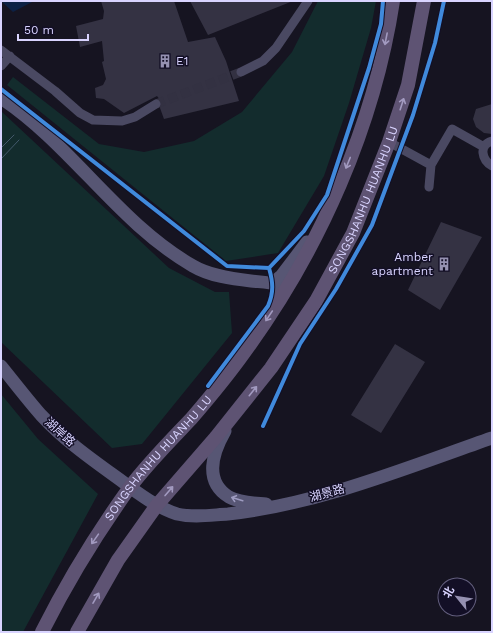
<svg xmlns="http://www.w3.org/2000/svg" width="493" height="633" font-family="'Work Sans','Noto Sans SC',sans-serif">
  <rect width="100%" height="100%" fill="#161421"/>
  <path fill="#132c2d" d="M318 1H376L371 28 349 103 324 176 278 253 226 261 7 85 13 77 99 144 144 152 194 141 242 112 292 52Z
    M1 111 169 268 215 292H229L232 333 142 444 112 448 1 342Z
    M1 394 38 439 98 494 23 632H1Z"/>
  <path fill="#0d2144" d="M1 1H34L13 12Z"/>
  <path fill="#343243" d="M101 1H174L188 42 215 37 226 61 239 101 164 119 160 108 161 101 157 96 124 113 104 99 96 98 95 88 103 85 106 79 102 62 104 61 102 41 80 47 76 26 103 19 104 11Z
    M190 1H293L208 35Z
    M492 104V134L484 133 476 127 473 119 476 109Z
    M441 222 482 237 440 310 408 290Z
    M395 344 425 362 381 433 351 415Z"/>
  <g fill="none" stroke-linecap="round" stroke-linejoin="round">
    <path stroke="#333142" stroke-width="9" stroke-dasharray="9 4.5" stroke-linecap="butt" d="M156 104 241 72"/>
    <path stroke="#4a4962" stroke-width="9" d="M1 50 55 91 80 113 93 120 122 121 135 117 156 104
      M1 66 10 56
      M241 72 263 61 276 48 308 1
      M492 141C478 145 482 160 492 166
      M389 142 431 165 452 129 484 147
      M429 187 431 165"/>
    <path stroke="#575674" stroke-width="13" d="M1 98C72 145 118 223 193 266 210 276 232 279 251 281 260 282 270 282 278 285L281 291 279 301
      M273 283 282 275 307 242
      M1 366C14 382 27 399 41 415 65 441 94 461 123 482 139 494 158 508 177 514 194 518 211 515 228 514 319 504 406 468 492 438
      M225 431C213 452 203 481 229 497 240 503 254 503 266 504"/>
    <g stroke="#5e5373" stroke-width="14">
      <path id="s1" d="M42 632C67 582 97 533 130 487 148 463 170 441 191 419 210 397 229 374 246 350 320 248 374 126 393 1"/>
      <path id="s2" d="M77 632 118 560 157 505 216 437 271 368 316 301 353 233 389 142 408 85 424 1"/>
    </g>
    <path stroke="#43596b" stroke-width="1" d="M1 148 14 135
      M1 159 19 140"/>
    <g stroke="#130f26" stroke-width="6">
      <path id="cycleway" d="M1 89 227 266 269 268C273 282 274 292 268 306L208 386
        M269 268 304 231 327 195 369 68 381 24 383 1
        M263 426 300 344 336 289 372 225 413 115 435 43 444 1"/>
    </g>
    <use href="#cycleway" stroke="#408adc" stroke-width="4"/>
  </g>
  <defs><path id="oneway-shaft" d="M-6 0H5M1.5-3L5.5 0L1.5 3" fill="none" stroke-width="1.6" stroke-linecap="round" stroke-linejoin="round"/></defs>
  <g stroke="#a29ac0">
    <use href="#oneway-shaft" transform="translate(386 39) rotate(101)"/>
    <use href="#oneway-shaft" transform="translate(402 104) rotate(-72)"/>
    <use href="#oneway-shaft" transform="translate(348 163) rotate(112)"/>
    <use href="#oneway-shaft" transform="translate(269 316) rotate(124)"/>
    <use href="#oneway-shaft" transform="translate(253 391) rotate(-51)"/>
    <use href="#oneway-shaft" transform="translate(169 491) rotate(-49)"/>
    <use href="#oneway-shaft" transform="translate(95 539) rotate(125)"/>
    <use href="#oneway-shaft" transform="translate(96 598) rotate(-60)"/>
  </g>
  <use stroke="#9e9bc0" href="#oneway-shaft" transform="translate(237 499) rotate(-163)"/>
  <defs>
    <g id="building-bare" transform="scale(1.08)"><path d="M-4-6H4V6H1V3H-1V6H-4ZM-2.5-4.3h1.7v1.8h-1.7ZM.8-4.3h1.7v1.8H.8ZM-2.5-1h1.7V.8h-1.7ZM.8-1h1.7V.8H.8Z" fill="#9591b1" stroke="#130f26" stroke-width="2.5" paint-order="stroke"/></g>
  </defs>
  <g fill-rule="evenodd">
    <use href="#building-bare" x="165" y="61"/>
    <use href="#building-bare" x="444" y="264"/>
  </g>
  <g text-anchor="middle" stroke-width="3" stroke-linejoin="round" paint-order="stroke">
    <g font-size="12" fill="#d9d4ff" stroke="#130f26" text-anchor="start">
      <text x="176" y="65">E1</text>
      <text x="433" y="261" text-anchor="end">Amber<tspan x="433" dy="14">apartment</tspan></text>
    </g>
    <g font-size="12" fill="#d9d4ff" stroke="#130f26">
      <text dy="4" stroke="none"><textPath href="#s2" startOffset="521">SONGSHANHU HUANHU LU</textPath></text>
      <text transform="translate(60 432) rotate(42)" y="4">湖岸路</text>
      <text dy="4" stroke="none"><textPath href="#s1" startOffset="210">SONGSHANHU HUANHU LU</textPath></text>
      <text transform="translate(327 493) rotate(-15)" y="4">湖景路</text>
    </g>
  </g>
  <rect width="493" height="633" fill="none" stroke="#d9d4ff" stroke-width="4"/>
  <g transform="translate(457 597) rotate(300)"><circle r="19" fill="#130f26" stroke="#625e7d"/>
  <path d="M0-3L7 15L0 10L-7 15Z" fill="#9591b1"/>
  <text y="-6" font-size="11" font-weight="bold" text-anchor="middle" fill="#d9d4ff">北</text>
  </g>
  <path d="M18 34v6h70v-6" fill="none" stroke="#d9d4ff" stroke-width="2"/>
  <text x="24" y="34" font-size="12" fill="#d9d4ff" stroke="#130f26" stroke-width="3" paint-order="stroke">50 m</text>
</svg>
